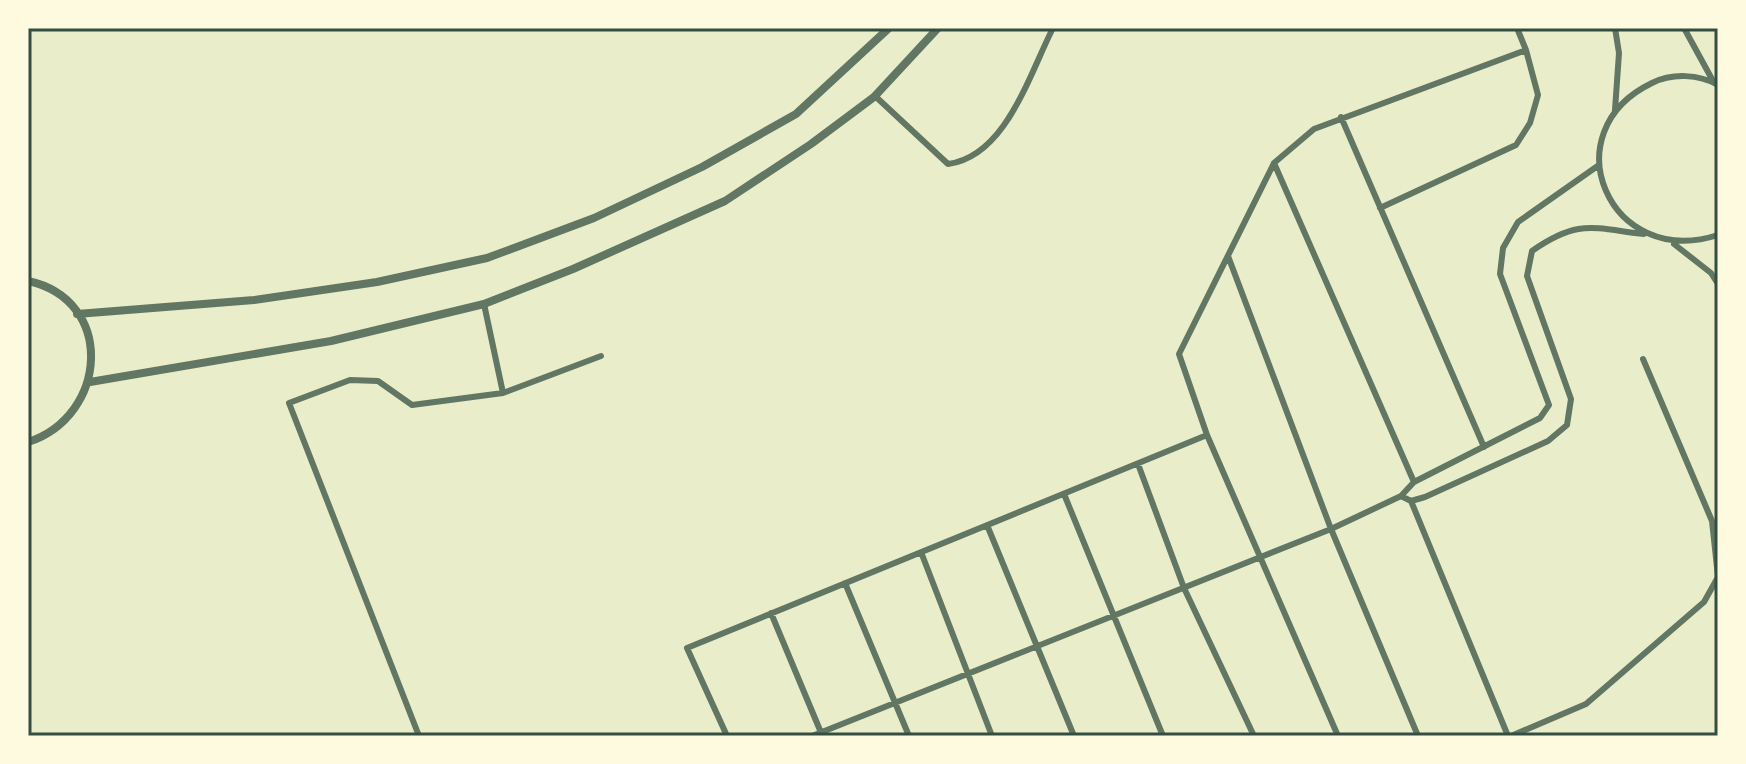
<svg xmlns="http://www.w3.org/2000/svg" width="1746" height="764" font-family="'Fira Sans',sans-serif">
  <rect width="100%" height="100%" fill="#e9edc9"/>
  <g fill="none" stroke-linecap="round" stroke-linejoin="round">
    <path stroke="#617663" stroke-width="6" d="M1684 28 1713 81
      M1718 85C1699 74 1672 73 1652 83 1550 132 1609 270 1718 235
      M875 96 948 164C1006 156 1029 75 1053 28
      M1615 110 1619 53 1615 28
      M1341 117 1484 447
      M1274 163 1414 482
      M1599 165 1518 222 1503 248 1500 274 1549 405 1540 418 1414 482 1401 496 1411 501 1425 497 1548 441 1567 425 1571 399 1527 276 1532 251C1578 219 1592 228 1644 234
      M1380 208 1516 145 1530 123 1538 95 1526 50
      M1674 244 1711 273 1718 284
      M1228 256 1331 529 1418 736
      M484 304 503 393 601 356
      M1207 435 1338 736
      M1138 464 1184 588 1254 736
      M1064 494 1163 736
      M1411 501 1508 736
      M987 525 1074 736
      M921 552 992 736
      M845 583 909 736
      M771 613 822 735
      M419 736 289 403 350 380 378 381 412 405 503 393
      M727 736 687 648 1207 435 1179 354 1274 163 1314 129 1526 50 1517 28
      M812 736 1331 529 1401 496
      M1511 736 1586 704 1704 602 1718 577 1712 521 1643 359"/>
    <path stroke="#617663" stroke-width="8" d="M28 281C116 300 108 416 28 442
      M77 314 254 300 377 282 487 258 594 218 702 167 796 114 889 28
      M90 382 331 341 484 304 573 269 725 201 811 144 874 97 938 28"/>
  </g>
  <rect width="1746" height="764" fill="none" stroke="#fefae0" stroke-width="60"/>
  <rect x="30" y="30" width="1686" height="704" fill="none" stroke="#344e41" stroke-width="3"/>
</svg>
